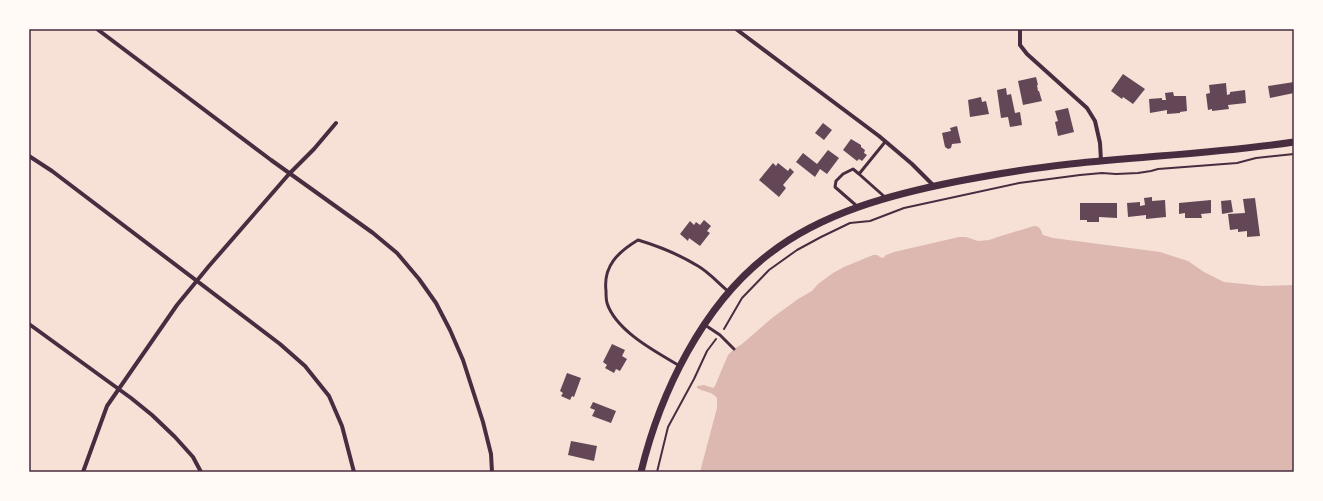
<svg xmlns="http://www.w3.org/2000/svg" width="1323" height="501" font-family="Signika,sans-serif">
  <rect width="100%" height="100%" fill="#f7e1d7"/>
  <path fill="#dcb8b0" d="M1034 226C1040 226 1041 230 1043 235L1053 238 1160 252 1188 261 1204 272 1224 282 1263 286 1294 285V472H700L717 408V398C712 391 703 392 697 388V386L704 385 713 388 715 386 722 369 728 355 734 349 742 344 772 318 798 299 812 291 818 284 833 273 844 267 873 255H877L880 257 883 258 886 255 894 252 959 237H966L978 241 989 240 1001 236Z"/>
  <path fill="#644757" d="M1123 74 1145 89 1133 104 1123 97 1122 99 1111 91Z
    M1036 77 1038 85H1037L1038 91H1039L1042 101 1023 105 1018 81Z
    M1294 82V93L1270 98 1268 86Z
    M1226 83 1227 95 1230 94V92L1245 90 1246 103 1228 105 1229 109 1212 111V109L1208 110 1206 94 1210 93 1209 85Z
    M1006 88 1007 95 1011 94 1015 113 1020 112 1022 125 1010 127 1008 117 1001 118 997 90Z
    M1173 92 1174 96H1186L1187 111 1180 112V113L1167 114V110L1150 113 1149 99 1162 98V100H1166L1165 93Z
    M981 97 982 102 986 101 989 114 970 117 968 100Z
    M1068 108 1074 132 1058 136 1055 122 1058 121 1055 111Z
    M823 123 832 130 824 140 815 133Z
    M957 126 961 143 952 144 951 148 948 149 945 147 942 133 951 131 950 128Z
    M851 139 861 145V147L865 150 864 153 867 155 862 161 859 159 857 161 843 150Z
    M828 150 839 158 827 174 820 169 815 177 796 162 803 153 817 164Z
    M773 163 776 166 778 163 788 171 790 168 794 172 783 185 786 188 779 197 759 180Z
    M1152 197V201L1165 200 1166 217 1146 219V215L1128 217 1127 203 1140 202V206L1145 205 1144 198Z
    M1255 198 1260 236 1247 237V231L1238 232V229L1230 230 1228 214 1245 213 1243 199Z
    M1211 200V213L1201 214 1202 218H1185V213L1179 214V203Z
    M1231 200 1233 212 1222 214 1221 201Z
    M1080 203H1117V218L1099 217V222H1087V220H1080Z
    M704 220 711 226 707 231 710 233 700 246 689 238 688 241 680 234 690 221 694 225 696 222 700 225Z
    M612 344 625 350 622 356 627 359 620 371 616 369 614 373 605 368 607 365 603 362Z
    M567 373 581 378 574 397 572 396 570 400 561 396 563 393 560 391Z
    M593 402 616 411 611 423 592 416 595 410 590 408Z
    M571 441 597 446 594 461 568 455Z"/>
  <g fill="none" stroke-linecap="round" stroke-linejoin="round">
    <path stroke="#4a2c40" stroke-width="2" d="M724 329 742 298 769 270 797 250 821 237 850 223 870 221 904 208 1019 183 1080 175 1102 173 1116 174 1138 173 1151 171 1158 169 1237 163 1256 158 1294 154
      M657 472 668 427 694 379 707 351 716 339"/>
    <path stroke="#4a2c40" stroke-width="3" d="M859 174 886 198
      M858 207 835 187 836 181 843 174 853 169 859 174 885 142
      M705 325 720 335 734 349
      M680 366C656 352 616 331 607 303 606 299 606 295 606 291 603 266 618 252 638 240 658 246 680 255 698 266 710 273 719 284 729 292"/>
    <path stroke="#4a2c40" stroke-width="4" d="M97 29 271 160 373 233 397 253 419 279 436 303 450 330 463 360 483 422 491 454 492 472
      M736 29 879 136 912 164 934 186
      M1020 29V45L1027 54 1087 108 1095 121 1100 143 1101 161
      M29 156 52 171 280 344 305 366 329 396 342 426 354 472
      M29 324 131 398 152 415 175 437 193 457 201 472
      M83 472 107 406 177 305 209 266 289 174 314 149 336 123"/>
    <path stroke="#4a2c40" stroke-width="7" d="M641 472C660 393 703 304 769 254 823 212 893 194 959 181 996 174 1033 168 1070 164 1145 156 1220 153 1294 142"/>
  </g>
  <rect width="1323" height="501" fill="none" stroke="#fffaf5" stroke-width="60"/>
  <rect x="30" y="30" width="1263" height="441" fill="none" stroke="#4a2c40" stroke-width="1.5"/>
</svg>
